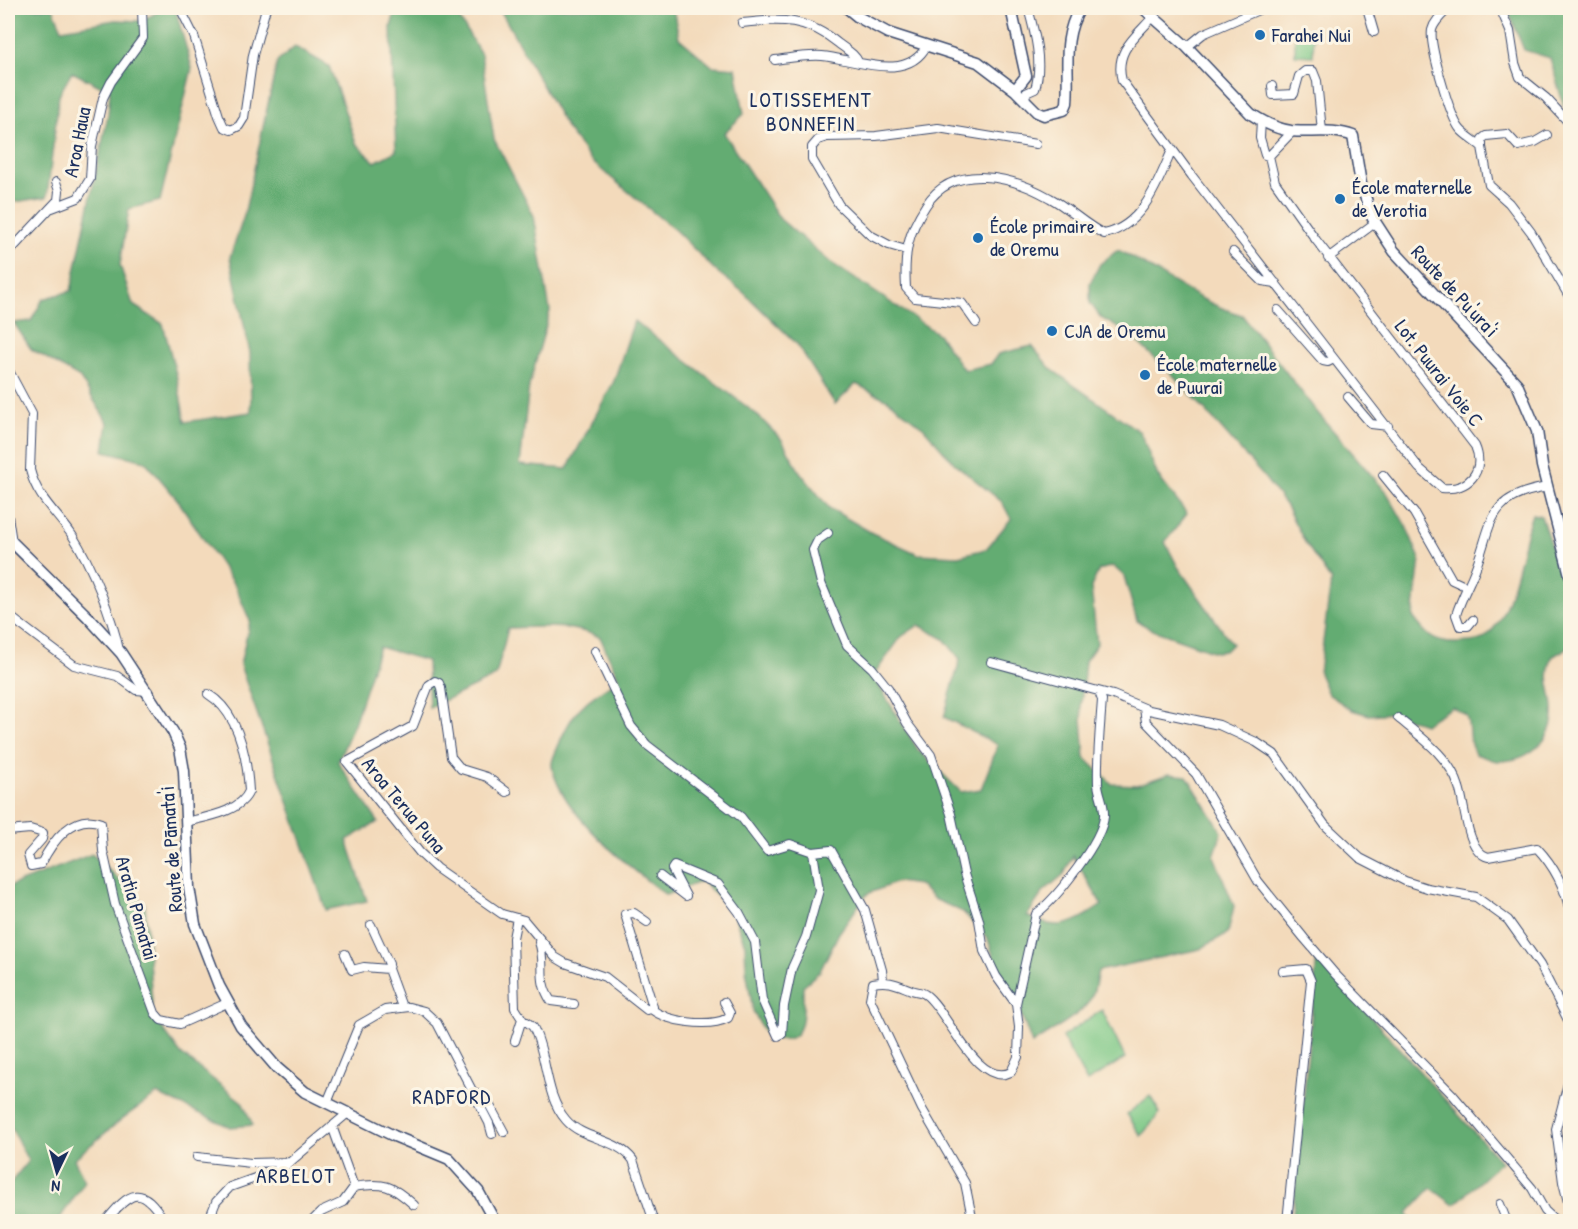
<svg xmlns="http://www.w3.org/2000/svg" width="1578" height="1229" font-family="'Patrick Hand',sans-serif">
  <rect width="100%" height="100%" fill="#fcf5e5"/>
  <filter id="ink" filterUnits="userSpaceOnUse"><feTurbulence type="fractalNoise" baseFrequency=".0167" numOctaves="2"/><feDisplacementMap in="SourceGraphic" scale="12" xChannelSelector="R" yChannelSelector="G"/><feConvolveMatrix kernelMatrix="1 2 1 2 8 2 1 2 1" color-interpolation-filters="sRGB"/></filter>
  <filter id="wash" filterUnits="userSpaceOnUse"><feTurbulence type="fractalNoise" baseFrequency=".008" numOctaves="4" result="noise"/><feDisplacementMap in="SourceGraphic" scale="24" xChannelSelector="R" yChannelSelector="G"/><feGaussianBlur stdDeviation="1.35" result="paint"/><feColorMatrix in="noise" values="0 0 0 0 0 0 0 0 0 0 0 0 0 0 0 0 0 1.4 0 .05"/><feComposite in="paint" operator="in"/></filter>
  <g filter="url(#wash)">
    <rect width="100%" height="100%" fill="#f3dabb"/>
    <path fill="#7bc785" stroke="#4b7b72" stroke-width="1.5" d="M1295 30 1314 31 1313 56 1295 55Z
      M1102 1010 1125 1058 1087 1082 1062 1037Z
      M1150 1096 1160 1113 1141 1136 1127 1114Z"/>
    <path fill="#64ac72" stroke="#406e68" stroke-width="1.5" fill-rule="evenodd" d="M8 8H53L62 29 115 20 141 21 165 8H175L192 68 160 201 129 209 120 265 133 305 163 324 177 378 185 422 251 412 250 353 230 257 244 216 277 62 295 47 329 66 356 143 375 162 396 151 391 27 396 8H453L481 54 494 139 534 216 550 311 529 386 520 465 567 469 614 381 634 321 755 413 782 440 800 472 829 508 872 533 918 554 958 556 986 549 1011 519 1002 502 954 463 924 428 888 400 856 384 835 404 797 344 743 292 716 271 676 231 591 161 567 129 499 8H673L679 38 712 66 736 68 744 114 724 133 780 219 830 262 938 334 964 370 991 364 998 354 1032 346 1051 369 1140 432 1158 476 1187 514 1165 542 1178 567 1232 644 1225 651 1215 652 1153 630 1137 621 1124 576 1113 566 1099 570 1091 587 1097 644 1085 661 1081 705 1085 758 1112 784 1137 785 1169 774 1187 776 1222 832 1214 856 1234 906 1228 933 1200 949 1098 971C1096 980 1095 990 1091 998 1084 1014 1048 1032 1032 1044L1013 992 996 966 988 939 963 912 934 899 919 885 897 882 867 894 839 933 820 971 803 986C803 1015 808 1051 766 1036L753 1011 746 970 745 945 733 912 702 881 666 895C630 868 560 812 552 766 551 761 555 754 557 749 572 709 584 702 619 679L600 637C568 624 542 627 508 628L496 676 429 708 427 661 379 647 355 721 338 762 378 822 347 840 367 901 326 910 240 665 250 621 235 586 177 499 145 461 104 451 108 423 80 378 31 349 14 323 31 321 43 299 71 291 108 115 110 91 72 72 59 95 47 197 8 203ZM919 625 944 639 960 659 944 717 998 745 981 789 961 792 918 750 873 676 901 637ZM1073 856 1102 905C1074 924 1059 933 1027 916L1043 892 1064 874Z
      M1507 8H1570V114L1565 110 1550 58 1524 50Z
      M1118 250C1160 271 1196 302 1242 315L1317 412 1387 493 1407 528 1420 559 1413 617C1426 635 1434 644 1457 643 1465 642 1478 643 1484 638 1513 617 1520 548 1532 514L1541 516 1570 603V646L1552 657C1544 682 1551 684 1553 707 1556 740 1528 762 1497 761 1490 760 1482 756 1475 754 1465 735 1472 731 1466 715L1452 707 1424 724 1392 713 1369 715 1352 710 1328 694 1319 673 1331 581 1305 542 1286 506 1264 477 1182 384 1129 334 1101 318 1090 303V283L1100 264Z
      M92 854 145 904 153 1016 181 1054 242 1102 253 1125 230 1127 157 1094 122 1119 74 1159 85 1181 58 1221 8 1222V1186L28 1161 8 1121V887Z
      M1317 957 1501 1162 1454 1205 1431 1188 1407 1214 1414 1221 1292 1222Z"/>
  </g>
  <g filter="url(#ink)">
    <g fill="none" stroke-linecap="round" stroke-linejoin="round">
      <g stroke="#3b496c" stroke-width="10">
        <path id="street" d="M180 8 194 36 219 116 224 127 231 130 239 126 244 118 253 55 266 8
          M1367 8 1374 32
          M1449 8C1443 14 1434 21 1432 30 1429 44 1450 117 1460 129 1465 135 1475 141 1482 147V139L1486 136 1507 134 1518 146 1535 142 1547 135
          M1500 8 1510 31 1515 63 1520 77 1546 98 1570 124
          M1154 16C1135 37 1114 51 1122 81L1192 176 1419 468 1442 488C1468 491 1486 471 1475 446L1316 240 1275 182 1269 156 1265 155 1260 138 1261 120
          M742 23C782 19 806 17 839 44 847 50 855 54 859 63
          M1187 47 1203 34 1263 8
          M775 60C790 58 806 55 822 56 855 59 907 84 927 45
          M1272 86 1273 95 1294 94 1299 76 1305 71H1313L1317 81 1322 131
          M1025 100 1026 93 1035 89C1043 63 1035 33 1028 8
          M1482 147 1489 185 1509 203 1531 232 1570 298
          M1269 156 1293 131
          M52 208 78 198 90 179 92 146 103 98 111 82 143 38 142 8
          M906 250 889 245 870 235 839 205 812 159V147L818 140 827 137 876 136 938 128 1036 144
          M1233 252 1262 281 1276 283
          M8 253 58 200 59 191 56 182
          M1328 258 1376 222
          M1278 310 1323 361 1328 362 1334 359
          M976 323 962 303 915 298 906 288C904 254 907 234 926 205 954 162 1012 176 1050 198 1069 208 1085 225 1104 234 1143 226 1158 182 1172 150
          M8 369 32 414 30 470C37 498 57 513 72 535 91 564 112 616 119 650
          M1348 397 1371 424 1388 426
          M1383 475 1414 513 1452 580 1467 587
          M8 516 12 542
          M828 533 818 540 813 550 821 583 847 645 872 668 888 688 907 723 931 755 951 814 964 874 979 920 984 951 996 976 1016 1004
          M8 615 74 665 117 676 136 690 148 691
          M1473 620 1468 626H1460L1456 615C1460 602 1466 590 1472 577 1494 527 1482 497 1548 487
          M595 651 631 726 647 745 741 817 767 851 790 844 813 852 831 850 865 910 882 970 883 981
          M991 662 1113 695 1149 710 1219 725 1256 742 1274 754 1325 825 1360 858 1405 881 1427 888 1476 897 1508 920 1540 965 1570 1024
          M1144 708 1146 722 1196 774 1258 881 1304 938 1335 974 1453 1095 1532 1188 1545 1211 1557 1222
          M1398 718C1421 737 1450 757 1459 787 1465 804 1466 851 1488 857L1537 848C1554 866 1565 887 1570 912
          M507 792 487 777 461 769 451 757 441 688 439 683 435 681 429 685 413 726 347 762 420 853 436 868 502 914 524 920 555 957 565 963 605 977 647 1010 653 1007 625 914 634 913 647 922
          M186 822C206 817 241 812 249 791 247 757 239 713 208 694
          M8 831 30 829 43 833 42 839 28 855 31 866 41 864C52 842 73 812 101 823L103 851 115 904 155 1013 161 1020 180 1024 227 1003
          M660 876 686 896 672 869 674 866 718 884 739 912 755 942 762 1000 778 1036 782 1034 784 1006 792 968 806 937 819 890 813 852
          M517 918 513 938 515 1008 524 1022
          M371 925 389 964 388 969
          M539 942C547 964 536 979 551 1001L574 1004
          M345 954 352 970 364 967 388 969 402 1007
          M1283 971 1306 969 1311 981 1287 1222
          M651 1009C668 1022 708 1028 728 1018L730 1013 724 1002
          M515 1041 521 1022H527L533 1027C548 1055 544 1095 566 1120 583 1140 617 1138 633 1160L654 1222
          M1570 1076 1556 1129 1563 1182 1570 1210
          M474 1092 489 1104 504 1132
          M327 1103 359 1025 385 1010 409 1007 424 1011 437 1023 489 1123 492 1134
          M332 1126 354 1187
          M197 1157 251 1163 290 1162
          M1500 1204 1507 1222
          M105 1222C130 1191 142 1183 165 1222
          M208 1222 216 1202 230 1187 283 1168 349 1112
          M311 1222 321 1212 343 1202 354 1187C384 1182 392 1185 414 1205
          M973 1222 965 1183 922 1109 870 999 873 983C888 980 896 984 909 989 914 992 921 991 926 995 947 1010 977 1089 1011 1072L1018 1057 1019 1027 1016 1004 1036 914C1056 899 1103 840 1104 816 1105 805 1099 795 1098 784 1097 756 1100 728 1102 700L1099 692"/>
      </g>
      <g stroke="#3b496c" stroke-width="13">
        <path id="secondary" d="M847 8 858 17 888 33 978 62 1015 90 1037 112 1044 115 1064 110 1067 103C1070 67 1061 40 1080 8
          M1011 8 1026 76 1015 90
          M1143 8 1187 47 1251 114C1263 122 1276 129 1291 131 1311 133 1333 128 1353 136L1361 184 1372 217 1394 251 1517 384 1537 431 1542 466 1570 575
          M8 538 88 617 121 653 173 732 180 748 184 771 189 887 195 924 219 986 241 1026 277 1068 305 1092 394 1136 449 1159 478 1191 495 1222"/>
      </g>
      <use href="#street" stroke="#fff" stroke-width="8"/>
      <use href="#secondary" stroke="#fff" stroke-width="10"/>
    </g>
  </g>
  <g fill="#1f6fb2" stroke="#fcf5e5" stroke-width="2">
    <circle cx="1260" cy="35" r="6"/>
    <circle cx="1340" cy="199" r="6"/>
    <circle cx="978" cy="238" r="6"/>
    <circle cx="1052" cy="331" r="6"/>
    <circle cx="1145" cy="375" r="6"/>
  </g>
  <g text-anchor="middle" stroke-width="6" stroke-linejoin="round" paint-order="stroke">
    <g font-size="20" fill="#1b2f5e" stroke="#fcf5e5" text-anchor="start">
      <text x="1272" y="42">Farahei Nui</text>
      <text x="1352" y="194">École maternelle<tspan x="1352" dy="23">de Verotia</tspan></text>
      <text x="990" y="233">École primaire<tspan x="990" dy="23">de Oremu</tspan></text>
      <text x="1064" y="338">CJA de Oremu</text>
      <text x="1157" y="371">École maternelle<tspan x="1157" dy="23">de Puurai</tspan></text>
    </g>
    <g font-size="20" fill="#1b2f5e" stroke="#fcf5e5">
      <text transform="translate(77 142) rotate(-79)" y="7">Aroa Haua</text>
      <text transform="translate(1455 291) rotate(47)" y="7">Route de Pu'ura'i</text>
      <text transform="translate(1439 373) rotate(52)" y="7">Lot. Puurai Voie C</text>
      <text transform="translate(404 805) rotate(50)" y="7">Aroa Terua Puna</text>
      <text transform="translate(171 849) rotate(-94)" y="7">Route de Pāmata'i</text>
      <text transform="translate(137 908) rotate(74)" y="7">Aratia Pamatai</text>
    </g>
    <g font-size="21" letter-spacing="1.5" fill="#1b2f5e" stroke="#fcf5e5">
      <text x="811" y="107">LOTISSEMENT<tspan x="811" dy="24">BONNEFIN</tspan></text>
      <text x="452" y="1104">RADFORD</text>
      <text x="296" y="1183">ARBELOT</text>
    </g>
  </g>
  <rect width="1578" height="1229" fill="none" stroke="#fcf5e5" stroke-width="30"/>
  <g transform="translate(57 1172) rotate(185)" stroke="#fcf5e5" stroke-width="4.5" paint-order="stroke">
  <path d="M0-4.5L10 22L0 15L-10 22Z" fill="#1b2f5e"/>
  <text y="-9" font-size="16" font-weight="bold" text-anchor="middle" fill="#1b2f5e">N</text>
  </g>
</svg>
